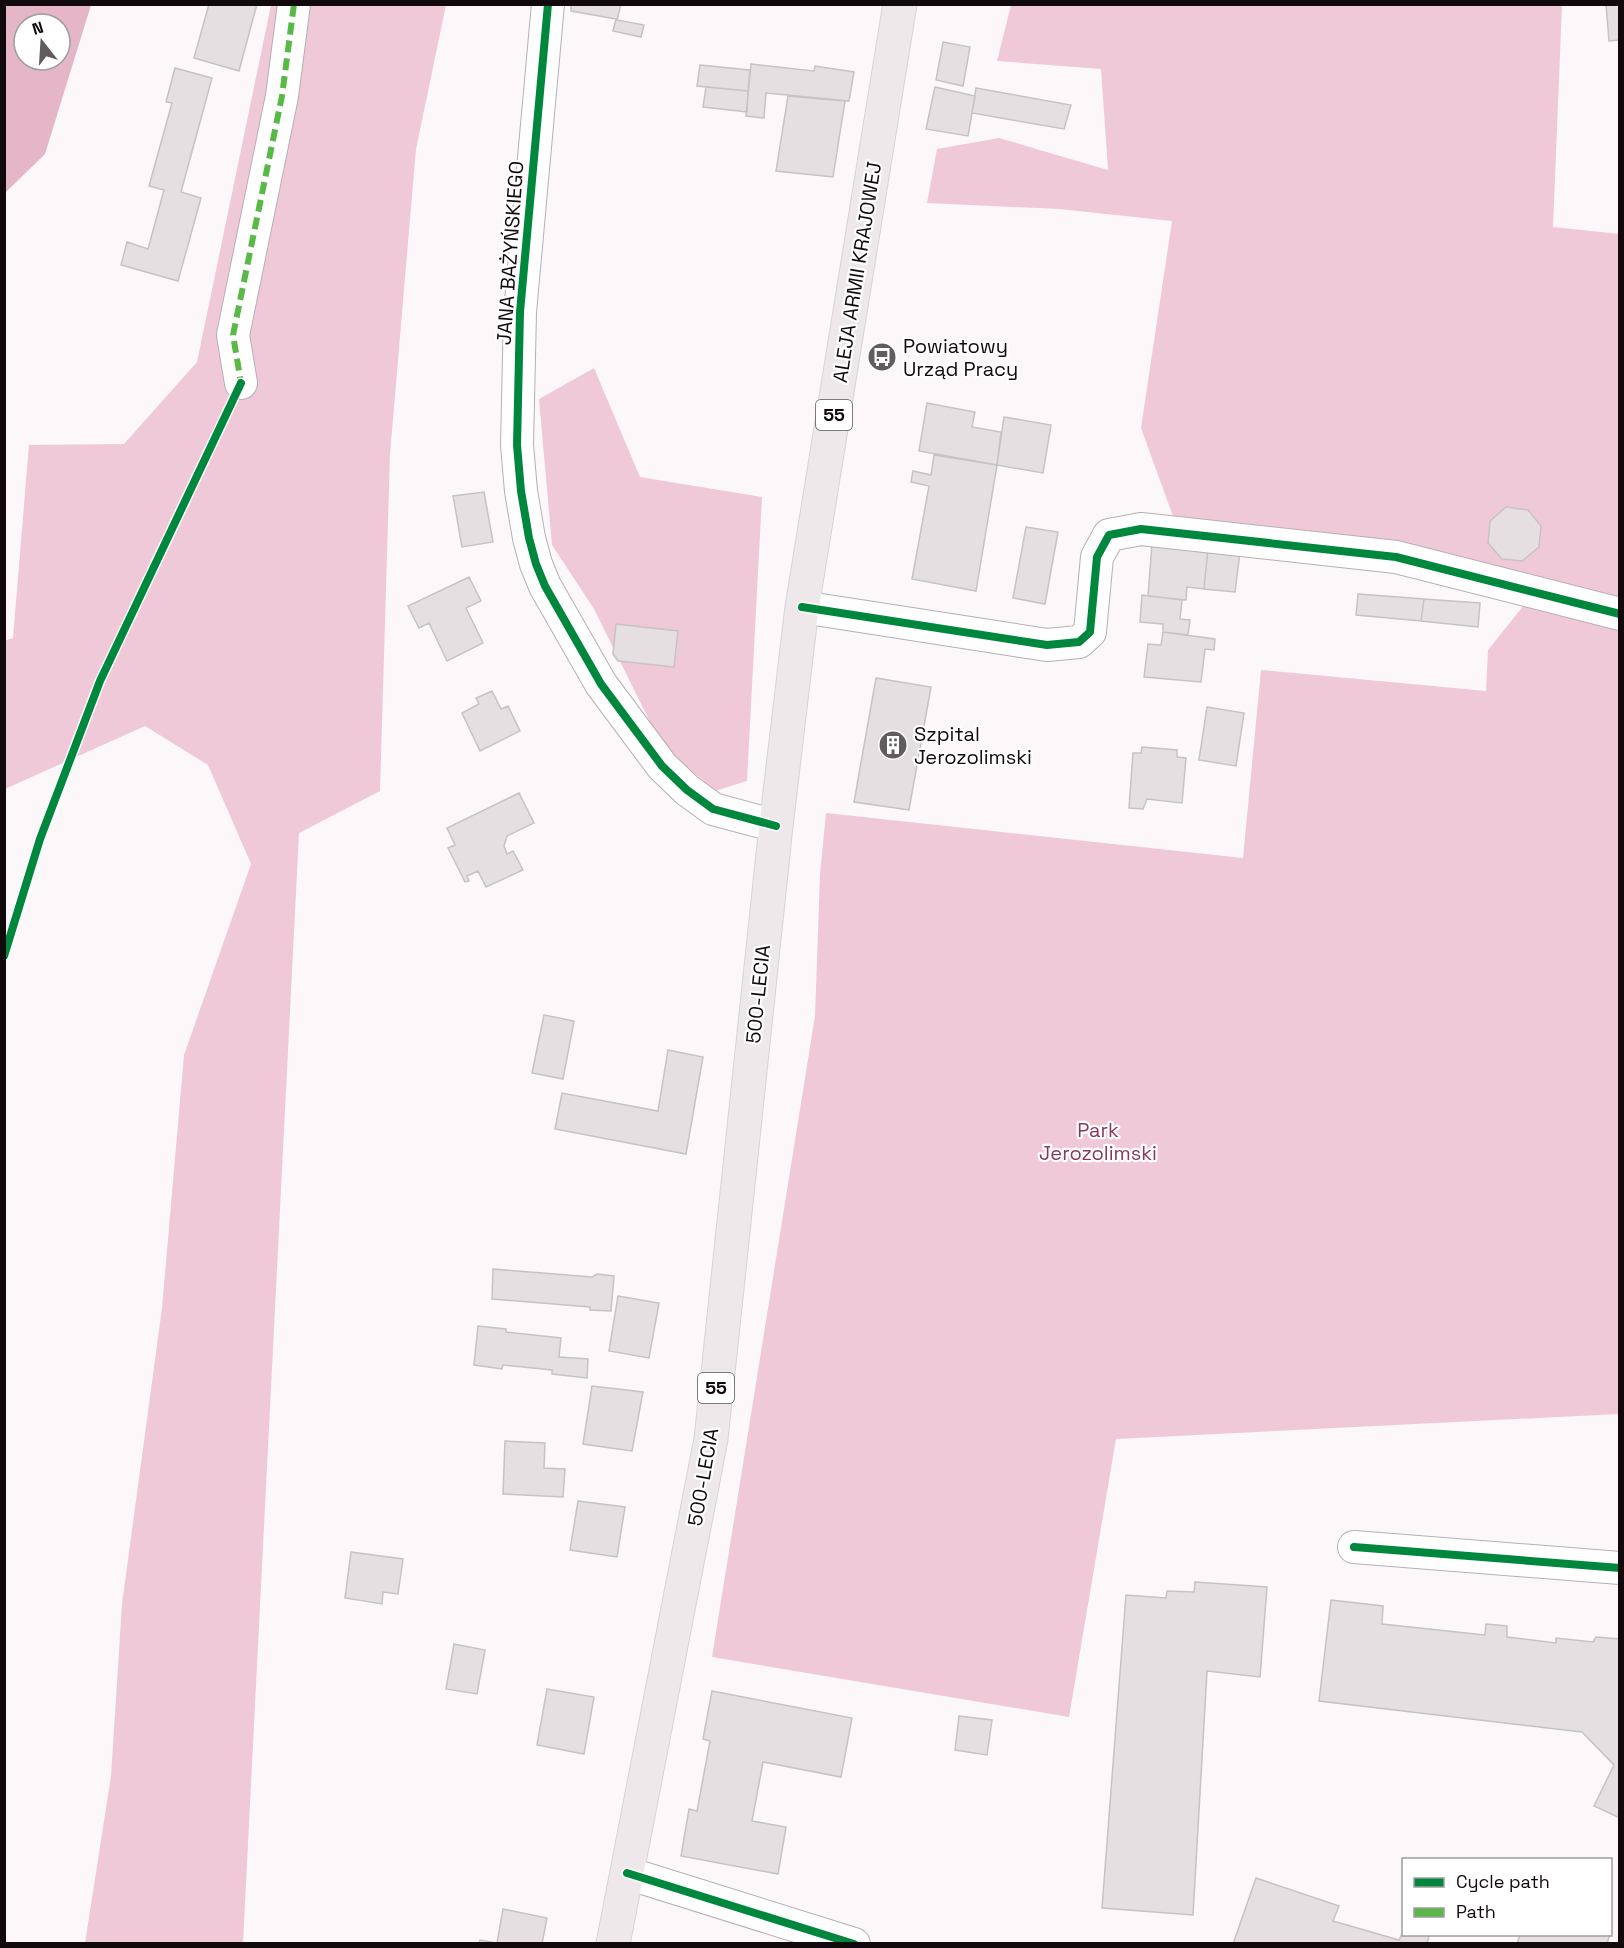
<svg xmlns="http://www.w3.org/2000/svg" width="1624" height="1948" font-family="'Space Grotesk',sans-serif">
  <rect width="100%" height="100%" fill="#fcf7f9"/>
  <path fill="#f0c9d9" d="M271 5H446L416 149 390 454 380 791 299 833 243 1943H85L111 1776 122 1604 162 1308 184 1055 251 864 208 765 145 726 5 789 4 641 13 638 29 445 124 444 197 362Z
    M1011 5H1562L1553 227 1620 234 1619 1414 1116 1439 1069 1717 712 1657 815 1016 820 874 826 813 1243 858 1261 670 1486 691 1488 650 1544 580 1174 519 1141 428 1172 221 1059 209 927 203 937 149 999 138 1108 170 1101 69 997 61Z
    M594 368 640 477 762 497 747 781 715 791 662 746 594 609 552 545 539 399Z"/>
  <path fill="#e5b6c8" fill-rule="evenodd" d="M5 4 91 5 45 154 5 193ZM24 24H60V60H24Z"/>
  <path fill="#e6dfe1" stroke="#c8c2c4" stroke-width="1.5" d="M209 4H257L239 71 194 58Z
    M571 4H621L617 20 644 25 641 37 613 31 616 19 571 11Z
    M1606 4H1620V40L1609 41Z
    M943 42 970 47 963 86 936 80Z
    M751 64 814 71 815 66 854 72 849 101 766 93 764 118 746 116Z
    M700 65 750 70 748 91 697 86Z
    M175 68 212 78 181 192 201 198 178 281 121 265 127 242 148 249 164 190 149 186 172 103 166 102Z
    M706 87 748 91 747 112 703 107Z
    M935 87 975 96 968 136 926 129Z
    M976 88 1071 105 1064 129 972 113Z
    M788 96 845 101 833 177 776 171Z
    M927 403 975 412 972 427 1001 432 997 465 919 451Z
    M1004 417 1051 425 1043 473 997 465Z
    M934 455 997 465 976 591 912 579 929 486 911 482 913 471 931 475Z
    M484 492 493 542 462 547 453 496Z
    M1506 507 1528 510 1541 526 1539 547 1522 561 1502 559 1488 543 1490 521Z
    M1026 527 1058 532 1045 604 1013 598Z
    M1152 544 1208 549 1204 589 1187 587 1186 600 1148 596Z
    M1208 549 1240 552 1235 592 1204 589Z
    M469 577 481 601 466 608 483 643 447 661 429 623 419 628 408 606Z
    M1358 594 1424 599 1421 621 1356 615Z
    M1142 595 1182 600 1180 619 1190 620 1188 635 1163 632V624L1140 622Z
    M1424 599 1480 603 1478 627 1421 621Z
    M616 624 678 631 674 667 618 661 613 654Z
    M1163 632 1215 639 1214 650 1205 649 1201 682 1144 677 1148 644 1161 645Z
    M876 678 931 687 909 810 854 802Z
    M492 691 501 709 508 706 520 731 480 751 462 713 479 704 476 698Z
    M1207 707 1244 713 1236 766 1199 760Z
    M1142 747 1177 750V757L1186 758 1182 803 1147 799 1143 809 1129 808 1133 753H1141Z
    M519 793 534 823 507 836 504 846 507 854 513 851 523 870 486 887 478 871 467 876 469 881 465 882 448 848 455 845 447 828Z
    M544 1015 574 1021 563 1079 532 1073Z
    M668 1050 703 1057 686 1154 555 1129 562 1093 658 1111Z
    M493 1269 592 1277 597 1274 614 1276 611 1311 590 1310V1307L492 1299Z
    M618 1296 659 1303 649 1358 609 1351Z
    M478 1326 506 1329V1332L561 1338 559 1357 588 1359 587 1378 552 1374V1370L503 1365 502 1369 474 1365Z
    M592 1386 643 1392 632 1451 583 1444Z
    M505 1441 545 1443 544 1468 565 1469 563 1497 503 1494Z
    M578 1501 625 1507 617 1557 570 1550Z
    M351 1552 403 1559 398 1594 383 1592 382 1604 345 1598Z
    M1195 1582 1267 1587 1260 1677 1207 1671 1193 1915 1102 1908 1126 1595 1166 1598 1167 1591 1194 1592Z
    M1331 1600 1383 1606 1382 1624 1485 1635 1486 1624 1507 1626V1637L1556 1643V1638L1593 1642 1596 1637 1620 1639V1818L1594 1806 1614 1765 1582 1732 1319 1701Z
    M454 1644 485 1650 477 1694 446 1689Z
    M547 1689 594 1697 584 1754 537 1745Z
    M712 1691 852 1718 841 1777 763 1762 752 1821 786 1827 778 1874 681 1856 689 1809 697 1811 710 1741 703 1739Z
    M959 1716 992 1720 987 1755 955 1750Z
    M1256 1878 1339 1906 1333 1921 1399 1940 1404 1930V1934H1426L1429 1936 1427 1944H1233Z
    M503 1909 547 1918 542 1944H479L480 1940 497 1943Z
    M1610 1934 1607 1944H1517L1520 1934Z"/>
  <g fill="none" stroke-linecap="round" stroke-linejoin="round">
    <g stroke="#b6b0b2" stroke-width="34">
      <path id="street" d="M548 4 520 312 517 445 521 491 529 538 536 564 545 586 601 684 662 766 687 790 713 809 776 826
        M241 383 233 335 282 96 294 4
        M802 607 1047 645 1079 642 1090 632 1097 557 1109 535 1141 529 1396 557 1620 614
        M1354 1547 1620 1568
        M627 1873 854 1944"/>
    </g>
    <g stroke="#d8d4d6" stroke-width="35">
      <path id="primary" d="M613 1944 711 1439 776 826 802 607 900 4"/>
    </g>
    <use href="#street" stroke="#fffefe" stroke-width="32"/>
    <use href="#primary" stroke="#eee8eb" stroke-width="33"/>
    <path stroke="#58b947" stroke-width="6" stroke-dasharray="12 6" stroke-linecap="butt" d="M239 388 241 383 233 335 282 96 294 4"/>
    <g stroke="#fff" stroke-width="11">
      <path id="cycleway" d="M548 4 520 312 517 445 521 491 529 538 536 564 545 586 601 684 662 766 687 790 713 809 776 826
        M802 607 1047 645 1079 642 1090 632 1097 557 1109 535 1141 529 1396 557 1620 614
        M4 956 40 839 100 681 241 383
        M1354 1547 1620 1568
        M627 1873 854 1944"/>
    </g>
    <use href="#cycleway" stroke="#00873e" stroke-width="8"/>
  </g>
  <defs>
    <g id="bus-disc" transform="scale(1.5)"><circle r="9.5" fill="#635c5f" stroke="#fff"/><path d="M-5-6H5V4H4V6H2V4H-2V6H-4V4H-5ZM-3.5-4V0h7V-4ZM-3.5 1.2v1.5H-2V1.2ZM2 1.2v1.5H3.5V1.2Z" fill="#fff"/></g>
    <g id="building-disc" transform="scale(1.5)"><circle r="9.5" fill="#635c5f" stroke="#fff"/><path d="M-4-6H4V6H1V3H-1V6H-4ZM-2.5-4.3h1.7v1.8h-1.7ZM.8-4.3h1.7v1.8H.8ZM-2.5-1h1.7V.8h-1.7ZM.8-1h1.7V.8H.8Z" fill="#fff"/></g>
  </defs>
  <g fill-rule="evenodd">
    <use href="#bus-disc" x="882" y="357"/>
    <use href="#building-disc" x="893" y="745"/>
  </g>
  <g text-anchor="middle" stroke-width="4.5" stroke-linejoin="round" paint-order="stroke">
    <g fill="#fff" stroke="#585355" stroke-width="1.5">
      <rect x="816" y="400" width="36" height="30" rx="4.5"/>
      <rect x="698" y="1373" width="36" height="30" rx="4.5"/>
    </g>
    <g font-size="18" font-weight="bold" fill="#11090c">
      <text x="834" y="421">55</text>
      <text x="716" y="1394">55</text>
    </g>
    <g font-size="20" fill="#11090c" stroke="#fff">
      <text transform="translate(510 253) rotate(-86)" y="7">JANA BAŻYŃSKIEGO</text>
      <text transform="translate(857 272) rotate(-81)" y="7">ALEJA ARMII KRAJOWEJ</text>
      <text transform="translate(758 994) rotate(-84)" y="7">500-LECIA</text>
      <text transform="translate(703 1477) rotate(-80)" y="7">500-LECIA</text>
    </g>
    <g font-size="20" fill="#11090c" stroke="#fff" text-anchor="start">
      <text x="903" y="353">Powiatowy<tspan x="903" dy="23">Urząd Pracy</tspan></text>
      <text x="914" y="741">Szpital<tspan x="914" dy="23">Jerozolimski</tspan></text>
    </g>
    <g font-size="20" fill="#87385c" stroke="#fff">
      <text x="1098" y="1137">Park<tspan x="1098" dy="23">Jerozolimski</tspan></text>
    </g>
  </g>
  <rect width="1624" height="1948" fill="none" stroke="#11090c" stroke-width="12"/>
  <rect x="1402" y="1858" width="210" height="78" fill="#ffffff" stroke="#a09d9e" stroke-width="1.5"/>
  <rect x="1414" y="1878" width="30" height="9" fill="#00873e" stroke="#a09d9e" stroke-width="1.5"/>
  <text x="1456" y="1888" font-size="18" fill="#11090c">Cycle path</text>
  <rect x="1414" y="1908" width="30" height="9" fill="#58b947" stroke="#a09d9e" stroke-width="1.5"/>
  <text x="1456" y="1918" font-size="18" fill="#11090c">Path</text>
  <g transform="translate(42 42) rotate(343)"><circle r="28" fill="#ffffff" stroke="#a09d9e" stroke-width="1.5"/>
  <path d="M0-4.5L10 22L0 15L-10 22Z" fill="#635c5f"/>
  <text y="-9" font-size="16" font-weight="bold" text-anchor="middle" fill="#11090c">N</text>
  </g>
</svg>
